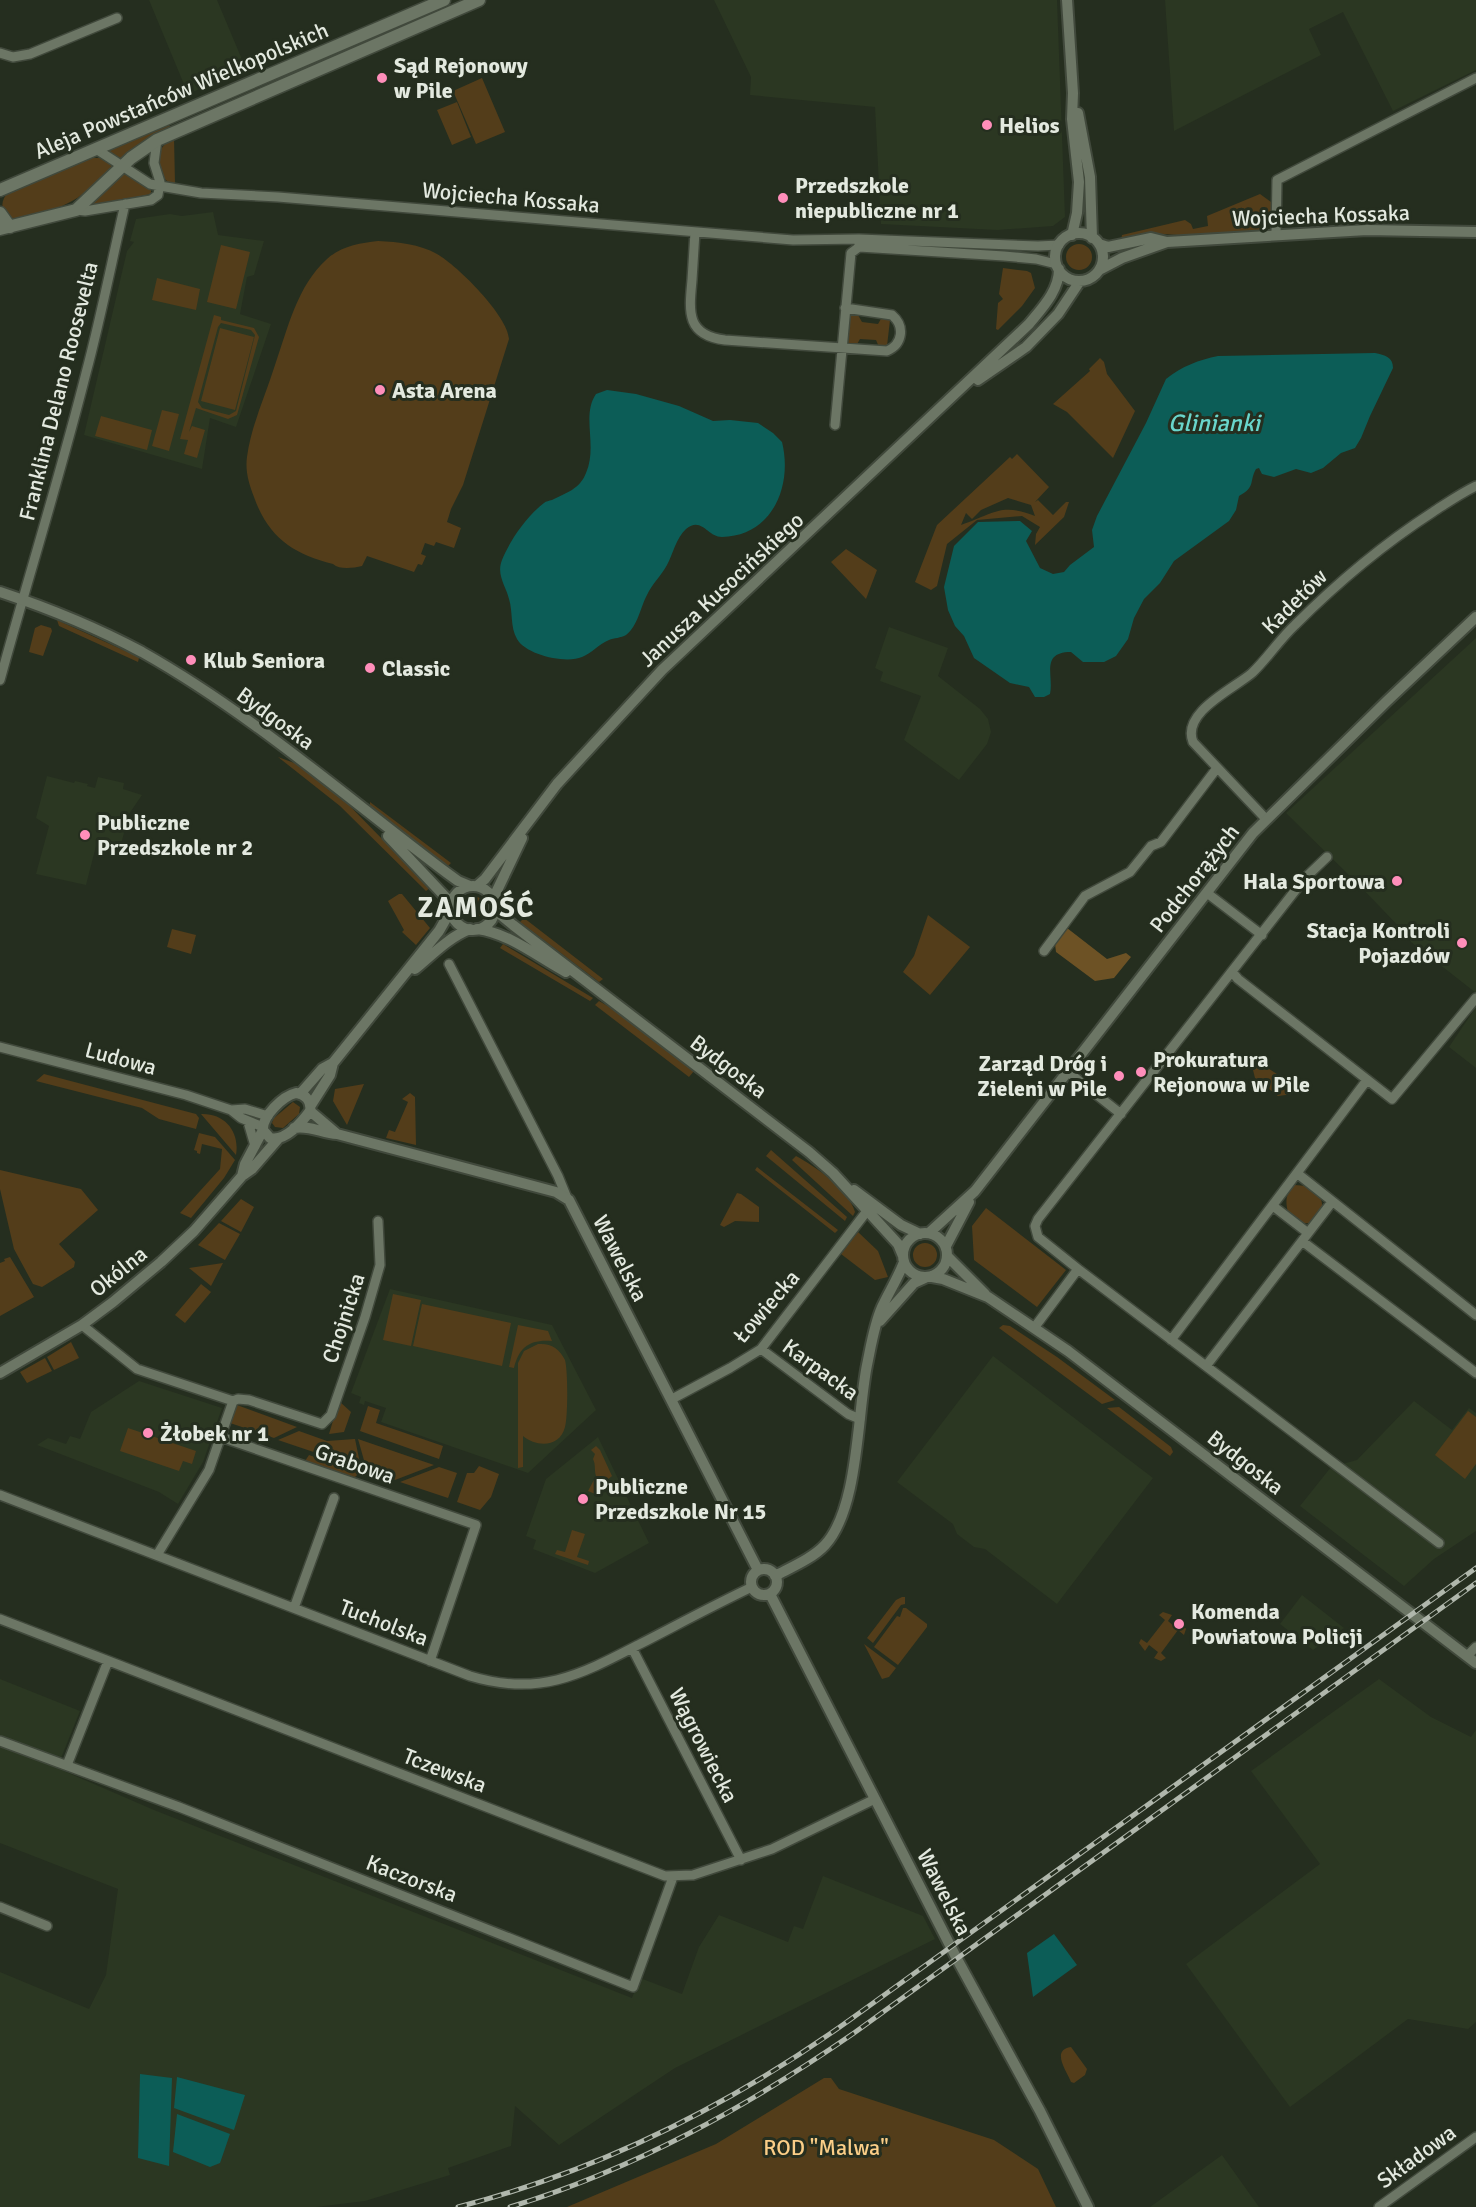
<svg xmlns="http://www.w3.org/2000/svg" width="1476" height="2207" font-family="Signika,sans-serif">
  <rect width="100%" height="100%" fill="#252e1f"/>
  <path fill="#2b3722" d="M149 0H217L246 69 188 94Z
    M714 0H1057L1065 217 1053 226 997 230 881 224 875 107 750 95 751 77Z
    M1165 0H1476V70L1393 111 1343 12 1309 29 1321 55 1174 131Z
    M213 212 218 235 264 241 254 275 247 277 240 314 271 324 236 427 210 418 202 469 84 435 127 251 134 242 130 241 136 219 170 214 182 216Z
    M889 627 948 648 938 676 980 709 988 719 991 732 987 744 959 780 904 740 921 696 880 681 883 672 875 668Z
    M1476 638V993L1411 942 1408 936 1356 882 1286 813Z
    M47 776 74 783 75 781 88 784 87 786 95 788 98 777 124 783 123 789 142 795 129 814 119 852 96 846 86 885 36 874 49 826 36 818Z
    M1476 1007V1068L1449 1047Z
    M390 1289 552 1325 596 1410 528 1473 381 1422 386 1408 365 1401 364 1405 359 1403 361 1397 351 1393Z
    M993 1356 1153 1478 1057 1604 985 1549 974 1547 957 1534 953 1524 897 1482Z
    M139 1381 222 1408 203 1462 178 1504 159 1492 37 1445 48 1438 66 1444 70 1436 80 1439 91 1412Z
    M1414 1401 1452 1430 1469 1408 1476 1413V1531L1434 1559 1404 1586 1300 1506 1331 1467 1357 1460Z
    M598 1437 649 1543 595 1573 533 1549 536 1540 526 1536 546 1479Z
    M1302 1595 1344 1628 1313 1650 1280 1624Z
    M0 1679 80 1711 57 1768 154 1810 632 1998 640 1978 682 1994 699 1947 719 1915 788 1942 794 1926 803 1929 823 1876 923 1916 935 1939 675 2068 559 2145 515 2106 511 2146 448 2168 450 2175 365 2201 316 2207H0V1972L89 2009 106 1975 118 1889 0 1843Z
    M1379 1679 1431 1717 1471 1737 1476 1730V2022L1468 2029 1408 2019 1290 2107 1186 1964 1320 1864 1251 1771Z
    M1222 2155 1259 2207H1150Z"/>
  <path fill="#533d1a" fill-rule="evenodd" d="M482 78 505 132 476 144 453 91Z
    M457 102 471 137 452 145 437 110Z
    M169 124 170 127 150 137 122 159 106 151Z
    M174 137 175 184 168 182 160 174C155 158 159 146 174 137Z
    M88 158H102L115 165C86 194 72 206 32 216 21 218 9 223 3 209 1 203 4 197 8 192Z
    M124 172 151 189V194L86 207Z
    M1260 194 1271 202C1273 212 1272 223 1264 230L1192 236 1150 233 1121 240 1122 235 1185 220 1191 224 1193 229 1208 226 1207 216Z
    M378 241C399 242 419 244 437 254 458 266 508 316 509 339L463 485 451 509 447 522 461 528 454 548 436 542 434 546 425 543 421 554 426 556 422 565 418 564 414 572 367 556 362 566C353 568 340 570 333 564 293 554 268 537 254 497 249 484 245 471 247 457 251 426 266 394 275 365 288 328 297 286 327 259 341 246 360 243 378 241Z
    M1066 257a13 13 0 1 1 26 0a13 13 0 1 1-26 0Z
    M221 245 250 252 236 309 207 302Z
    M1003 268 1027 271 1031 273 1035 288 1022 306 998 330 996 329 998 303 1003 299 999 294Z
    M157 278 200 289 196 310 152 300Z
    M854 314 858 315 862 322 878 324 882 317 888 318 890 320 887 346 879 347 876 340 860 339 856 346 849 344 847 341 849 317Z
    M214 315 221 317V320L254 328 259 337 237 415 228 419 196 408 189 432 192 426 205 430 197 458 184 454 188 440 180 439ZM221 323 251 330 255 335 236 411 229 415 202 408 198 402 218 327Z
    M220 328 254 337 235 410 201 401Z
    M1100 358 1104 362 1107 374 1135 411 1113 458 1067 412 1053 404 1090 371 1089 369Z
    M162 410 179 414 169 451 152 446Z
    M101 416 152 430 147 450 95 436Z
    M1017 454 1049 487 1035 502 1038 500 1053 515 1066 502H1069L1064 517 1035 545 1036 534 1040 527 1022 516 977 520 947 544 937 586 931 590 915 582 937 525 1010 457 1012 459ZM1008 498 1031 505 1035 516C1000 502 992 515 961 525L966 513 972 519 981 510Z
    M846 549 877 570 866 599 831 562Z
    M57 620 132 654 139 658 138 662 59 626Z
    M41 625 51 628 52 631 43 656 29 652 35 628Z
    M278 757 297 764 343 799 430 888 426 891 340 806Z
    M370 802 451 863 448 866 370 806Z
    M399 894H402L430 928 416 945 402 932 404 930 388 901Z
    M462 907a11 11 0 1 1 22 0a11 11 0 1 1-22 0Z
    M928 915 970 947 930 995 903 972 914 956Z
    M524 918 603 979 599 982 520 922Z
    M172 929 196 935 191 954 167 947Z
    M503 944 593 998 590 1001 500 948Z
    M599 1001 613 1009 694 1071 689 1077 595 1005Z
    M1257 1065C1269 1066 1288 1080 1289 1092L1286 1095 1278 1096 1255 1078 1253 1070Z
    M44 1074 196 1114 199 1118 196 1129 159 1119 142 1108 36 1081Z
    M364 1084 347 1125 333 1101 335 1089Z
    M410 1093 415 1097 416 1145 386 1138 389 1130 395 1132 408 1102 402 1099Z
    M293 1102 300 1107 299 1114 283 1128 275 1127 272 1123 274 1118Z
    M201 1114C225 1113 240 1132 236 1155Z
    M199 1133 215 1137 235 1160 224 1178 191 1218 180 1213 220 1169 222 1149 202 1144 200 1154 197 1153V1151L194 1150Z
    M771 1150 847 1217 845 1221 766 1156Z
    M796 1156C815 1166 849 1190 855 1212L853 1216 792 1160Z
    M757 1167 838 1230 835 1233 755 1170Z
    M0 1170 81 1189 98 1210 59 1244 75 1262 74 1267 42 1287 33 1284 14 1249 0 1189Z
    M1294 1185C1333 1185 1327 1226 1304 1223 1298 1222 1293 1216 1288 1212 1285 1201 1286 1193 1294 1185Z
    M737 1193 741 1194 759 1207V1222L735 1221 724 1227 720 1225Z
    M241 1199 254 1207 241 1232 221 1221Z
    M986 1208 1066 1270 1037 1307 974 1260 972 1226Z
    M219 1223 240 1234 225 1260 198 1245Z
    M858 1232 878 1251 888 1277 875 1280 841 1254Z
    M913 1255a12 12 0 1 1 24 0a12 12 0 1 1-24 0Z
    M10 1257 34 1297 0 1316V1263L5 1261 4 1259Z
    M223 1263 211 1286 189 1268Z
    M201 1284 211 1292 185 1323 175 1315Z
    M393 1294 421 1300 411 1346 383 1340Z
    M422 1304 511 1323 502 1366 413 1346Z
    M518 1325 548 1331 552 1341C530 1339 519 1347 514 1368L509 1367Z
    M1003 1325 1010 1326 1057 1357 1115 1400 1102 1404 999 1328Z
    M71 1342 79 1358 54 1370 47 1357Z
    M538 1344C551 1343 559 1348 565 1360 568 1371 568 1416 565 1427 560 1448 536 1447 523 1436V1467L518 1468V1363L524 1351Z
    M45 1358 52 1371 27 1383 20 1372Z
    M339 1401 351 1412 344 1432 329 1434Z
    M237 1405 297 1427 274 1438 230 1423Z
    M368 1406 380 1410 376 1423 443 1446 439 1459 360 1431Z
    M1119 1407 1171 1447 1173 1452 1170 1456 1107 1408Z
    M1468 1411 1476 1417V1464L1465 1479 1435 1455Z
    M128 1428 196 1451 192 1464 183 1461 179 1471 120 1451Z
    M299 1431 327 1441 355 1439 361 1468 278 1440Z
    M358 1439 434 1465 395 1480 367 1471Z
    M596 1446 600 1450 612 1476 600 1486 595 1494 588 1491 596 1476C594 1470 596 1465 593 1459L595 1454 591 1450Z
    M309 1455 359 1473 354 1478 305 1461Z
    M479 1466 499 1474 491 1497 480 1510 457 1502 467 1473H474Z
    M439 1467 457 1473 448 1498 400 1482Z
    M572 1530 585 1534 577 1557 589 1561 588 1565 555 1554 557 1550 565 1552Z
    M902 1597H905V1604L901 1605 873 1643 867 1638 896 1600Z
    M903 1608H906L927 1624V1627L898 1665 874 1647 897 1616 900 1617Z
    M1163 1612 1172 1615 1168 1621 1176 1628 1181 1622 1186 1629 1184 1635 1178 1630 1161 1653 1166 1658 1161 1661 1154 1658 1158 1652 1149 1645 1145 1651 1139 1643 1141 1639 1147 1643 1165 1620 1159 1615Z
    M864 1644 896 1668 889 1677 882 1679Z
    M1071 2047 1087 2069 1085 2075 1074 2083 1071 2082C1066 2070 1051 2050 1071 2047Z
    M824 2078H831L839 2089 994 2140 1038 2169 1056 2207H567L716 2144Z"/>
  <path fill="#6d5225" d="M1067 928 1107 959 1126 953 1131 957 1114 978 1095 981 1056 952 1055 944Z"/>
  <path fill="#0c5d57" d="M1375 353C1385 355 1393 357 1393 368L1370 416 1361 438 1355 448 1341 453 1323 468 1311 473 1296 469 1274 477 1262 474 1259 468 1256 469C1249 481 1256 487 1239 496L1236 510 1229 521 1174 561 1160 583 1144 599 1134 618 1128 639 1116 656 1104 662H1083L1071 652C1040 652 1054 676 1050 694L1044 697H1035L1029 687 1010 683 974 658 964 636 955 626 948 610 944 587 954 546 978 522 1020 521 1032 531 1026 541 1040 568 1053 574 1064 572 1070 565 1094 547 1092 530 1097 516 1146 423 1166 379C1182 366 1199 360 1218 356Z
    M607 390 636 394 679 406 713 421 730 420 758 423 773 433 782 442C793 486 772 536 722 537 707 537 702 516 686 529 676 538 673 554 667 565 661 576 652 584 647 595 640 608 638 626 626 635 621 638 614 638 609 640 599 644 592 653 582 657 566 664 526 655 517 639 510 627 513 611 509 599 506 586 496 575 502 560 510 540 527 516 544 503 546 501 549 501 552 500 566 493 580 489 586 473 598 445 581 416 596 394Z
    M1054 1934 1077 1965 1033 1997 1027 1953Z
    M140 2074 172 2078 169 2166 138 2158Z
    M177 2077 245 2095 234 2130 174 2108Z
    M177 2114 230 2134 220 2163 210 2167 173 2152Z"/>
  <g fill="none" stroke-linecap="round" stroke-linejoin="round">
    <g stroke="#41493c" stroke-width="12">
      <path id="minor" d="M0 53 13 57 30 54 117 18
        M96 149 150 184 160 186 201 193 278 197 793 240 859 239 1038 246 1059 245
        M76 210 85 211 151 200 158 195 160 182 154 163 157 140
        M695 232C694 248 693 264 692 280 689 312 686 335 725 340L887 351C903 344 905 326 892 315L845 308
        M1276 234 1277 180 1476 78
        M859 239V247L1004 256 1036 259 1056 264
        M835 425 851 253 859 247
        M0 680C28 578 60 476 86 373 101 317 112 260 125 204
        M1266 819 1193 742C1181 712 1235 688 1252 673 1267 659 1279 640 1295 625 1337 583 1382 545 1433 512 1447 503 1461 493 1476 486
        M1207 893 1262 935
        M1044 951 1085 896 1130 872 1151 846 1161 842 1217 768
        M449 964 558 1176 567 1198
        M1233 973 1238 979 1392 1099 1476 998
        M0 1047 186 1095 231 1110 245 1109 268 1116
        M1068 1072 1121 1114
        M231 1110 241 1118 263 1127
        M248 1122 255 1146
        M1298 1174 1476 1315
        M1273 1206 1308 1233
        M1302 1241 1476 1373
        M1078 1269 1439 1543
        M82 1325 137 1369 233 1401 238 1399 249 1400 322 1424 331 1415 365 1317 380 1265 378 1221
        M1034 1328 1078 1269 1038 1237 1035 1226 1038 1219 1305 878 1327 857
        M1171 1340 1367 1080
        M761 1349 848 1414 860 1419
        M1206 1366 1332 1202
        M672 1399 730 1368 761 1349 867 1211
        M221 1437 476 1525 430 1661
        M0 1495 470 1676C539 1697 580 1675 640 1644 677 1625 714 1605 752 1587
        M157 1555 209 1470 233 1401
        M294 1608 334 1498
        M0 1619 665 1876 693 1875 772 1849 875 1799
        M632 1648 741 1860
        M1467 1656 1476 1647
        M0 1741 179 1807 633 1987 673 1877
        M67 1765 108 1661
        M0 1907 47 1926
        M1379 2207 1476 2137"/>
    </g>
    <g stroke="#41493c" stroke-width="14">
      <path id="tertiary" d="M1067 0 1073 93 1072 119 1079 182 1077 213 1072 235
        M1078 113 1090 177 1092 238
        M1055 257a24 24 0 1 1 48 0a24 24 0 1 1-48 0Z
        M1099 244 1108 247 1151 238 1167 242 1367 230 1476 232
        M1099 270 1122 258 1167 242
        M978 380 1026 347 1058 314 1080 281
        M0 592C48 608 97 628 142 652 252 714 347 798 447 873L458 881 470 886
        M388 836 452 904
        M477 886 485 879 557 784 662 670 1029 324C1042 308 1059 291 1059 269
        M451 908a22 22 0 1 1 44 0a22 22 0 1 1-44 0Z
        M493 899 522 838
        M495 905 502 916 513 925 809 1152 833 1173 898 1244 903 1256
        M477 929C509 933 538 957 566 972
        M415 969C432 955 449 937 470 929
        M296 1093C305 1094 312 1101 310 1111 302 1122 285 1142 270 1138L263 1130C262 1116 283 1096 296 1093Z
        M300 1094 322 1069 333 1063 439 931 451 910
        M311 1105 330 1075 333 1063
        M310 1111 337 1134
        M294 1128C309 1125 322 1133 337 1134L556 1192 569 1200 758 1570
        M242 1176 245 1164 263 1130
        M854 1190 901 1225 920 1234
        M929 1233 975 1191 1253 833 1387 701 1476 617
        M903 1255a22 22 0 1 1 44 0a22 22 0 1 1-44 0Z
        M946 1246 969 1202
        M947 1256 985 1294
        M932 1277 943 1279 988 1297 1068 1351 1476 1663
        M880 1321 914 1283 925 1278
        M0 1373 82 1325 113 1302 161 1262 194 1231 242 1176 252 1169 278 1139
        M751 1582a13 13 0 1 1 26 0a13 13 0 1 1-26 0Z
        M775 1576C792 1567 813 1558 825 1545 859 1508 857 1414 867 1365 871 1346 874 1325 882 1307 889 1292 898 1278 904 1262
        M770 1594 957 1959 1040 2111 1088 2207"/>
    </g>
    <g stroke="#41493c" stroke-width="15">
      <path id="secondary" d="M0 190 444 0
        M0 213 10 227
        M0 229 76 210 131 158 157 140 479 0"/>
    </g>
    <use href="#minor" stroke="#6c7665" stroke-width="9"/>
    <use href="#tertiary" stroke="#6c7665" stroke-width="10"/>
    <use href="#secondary" stroke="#6c7665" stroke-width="12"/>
    <g stroke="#b0b7ac" stroke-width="5">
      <path id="rail" d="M458 2207C601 2170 731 2105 851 2019L1476 1568
        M510 2207C635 2169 747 2107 854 2033L1476 1583"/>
    </g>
    <use href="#rail" stroke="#252e1f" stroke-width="3" stroke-dasharray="9" stroke-linecap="butt"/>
  </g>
  <g fill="#ff8eba" stroke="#252e1f" stroke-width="2">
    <circle cx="382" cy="78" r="6"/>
    <circle cx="987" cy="125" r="6"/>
    <circle cx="783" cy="198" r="6"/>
    <circle cx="380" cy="390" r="6"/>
    <circle cx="191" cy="660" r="6"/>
    <circle cx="370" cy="668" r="6"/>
    <circle cx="85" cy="835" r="6"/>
    <circle cx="1397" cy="881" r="6"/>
    <circle cx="1462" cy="943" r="6"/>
    <circle cx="1141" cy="1072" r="6"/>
    <circle cx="1119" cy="1076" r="6"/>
    <circle cx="148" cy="1433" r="6"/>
    <circle cx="583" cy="1499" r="6"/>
    <circle cx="1179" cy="1624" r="6"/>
  </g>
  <g text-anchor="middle" stroke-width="6" stroke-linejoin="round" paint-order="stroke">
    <g font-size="22" font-weight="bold" fill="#e3e9df" stroke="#252e1f" text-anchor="start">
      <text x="394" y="73">Sąd Rejonowy<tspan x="394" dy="25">w Pile</tspan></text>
      <text x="999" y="133">Helios</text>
      <text x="795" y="193">Przedszkole<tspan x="795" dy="25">niepubliczne nr 1</tspan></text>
      <text x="392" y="398">Asta Arena</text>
      <text x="203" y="668">Klub Seniora</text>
      <text x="382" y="676">Classic</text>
      <text x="97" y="830">Publiczne<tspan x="97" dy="25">Przedszkole nr 2</tspan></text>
      <text x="1385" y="889" text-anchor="end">Hala Sportowa</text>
      <text x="1450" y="938" text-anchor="end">Stacja Kontroli<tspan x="1450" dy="25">Pojazdów</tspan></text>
      <text x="1153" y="1067">Prokuratura<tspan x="1153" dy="25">Rejonowa w Pile</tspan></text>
      <text x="1107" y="1071" text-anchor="end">Zarząd Dróg i<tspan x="1107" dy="25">Zieleni w Pile</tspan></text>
      <text x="160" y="1441">Żłobek nr 1</text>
      <text x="595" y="1494">Publiczne<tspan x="595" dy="25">Przedszkole Nr 15</tspan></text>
      <text x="1191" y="1619">Komenda<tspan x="1191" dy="25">Powiatowa Policji</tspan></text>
    </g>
    <g font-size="22" fill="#e3e9df" stroke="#252e1f">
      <text transform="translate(181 90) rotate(-23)" y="8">Aleja Powstańców Wielkopolskich</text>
      <text transform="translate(511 197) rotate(5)" y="8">Wojciecha Kossaka</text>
      <text transform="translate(1321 215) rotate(-2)" y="8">Wojciecha Kossaka</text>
      <text transform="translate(58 391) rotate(-76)" y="8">Franklina Delano Roosevelta</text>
      <text transform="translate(721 589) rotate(-43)" y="8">Janusza Kusocińskiego</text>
      <text transform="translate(1294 601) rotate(-45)" y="8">Kadetów</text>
      <text transform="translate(276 718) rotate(36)" y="8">Bydgoska</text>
      <text transform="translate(1194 878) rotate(-52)" y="8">Podchorążych</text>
      <text transform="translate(121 1058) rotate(15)" y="8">Ludowa</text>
      <text transform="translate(729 1066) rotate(37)" y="8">Bydgoska</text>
      <text transform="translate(621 1258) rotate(63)" y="8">Wawelska</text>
      <text transform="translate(118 1271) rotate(-39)" y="8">Okólna</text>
      <text transform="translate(766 1306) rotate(-49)" y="8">Łowiecka</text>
      <text transform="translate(343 1318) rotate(-72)" y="8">Chojnicka</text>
      <text transform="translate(821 1369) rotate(36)" y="8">Karpacka</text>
      <text transform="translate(1246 1462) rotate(38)" y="8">Bydgoska</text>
      <text transform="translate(355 1463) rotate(19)" y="8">Grabowa</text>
      <text transform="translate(384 1622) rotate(21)" y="8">Tucholska</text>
      <text transform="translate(704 1745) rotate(63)" y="8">Wągrowiecka</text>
      <text transform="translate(445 1770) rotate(21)" y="8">Tczewska</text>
      <text transform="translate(412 1878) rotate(21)" y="8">Kaczorska</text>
      <text transform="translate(945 1892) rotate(63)" y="8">Wawelska</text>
      <text transform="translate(1416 2156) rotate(-36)" y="8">Składowa</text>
    </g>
    <g font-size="22" fill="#fbce87" stroke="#252e1f">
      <text x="826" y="2155">ROD "Malwa"</text>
    </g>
    <g font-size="24" font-style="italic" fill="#69d6cc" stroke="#252e1f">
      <text x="1214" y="431">Glinianki</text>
    </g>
    <g font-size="28" font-weight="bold" letter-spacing="1.5" fill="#e3e9df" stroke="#252e1f">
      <text x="476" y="917">ZAMOŚĆ</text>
    </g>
  </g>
</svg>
